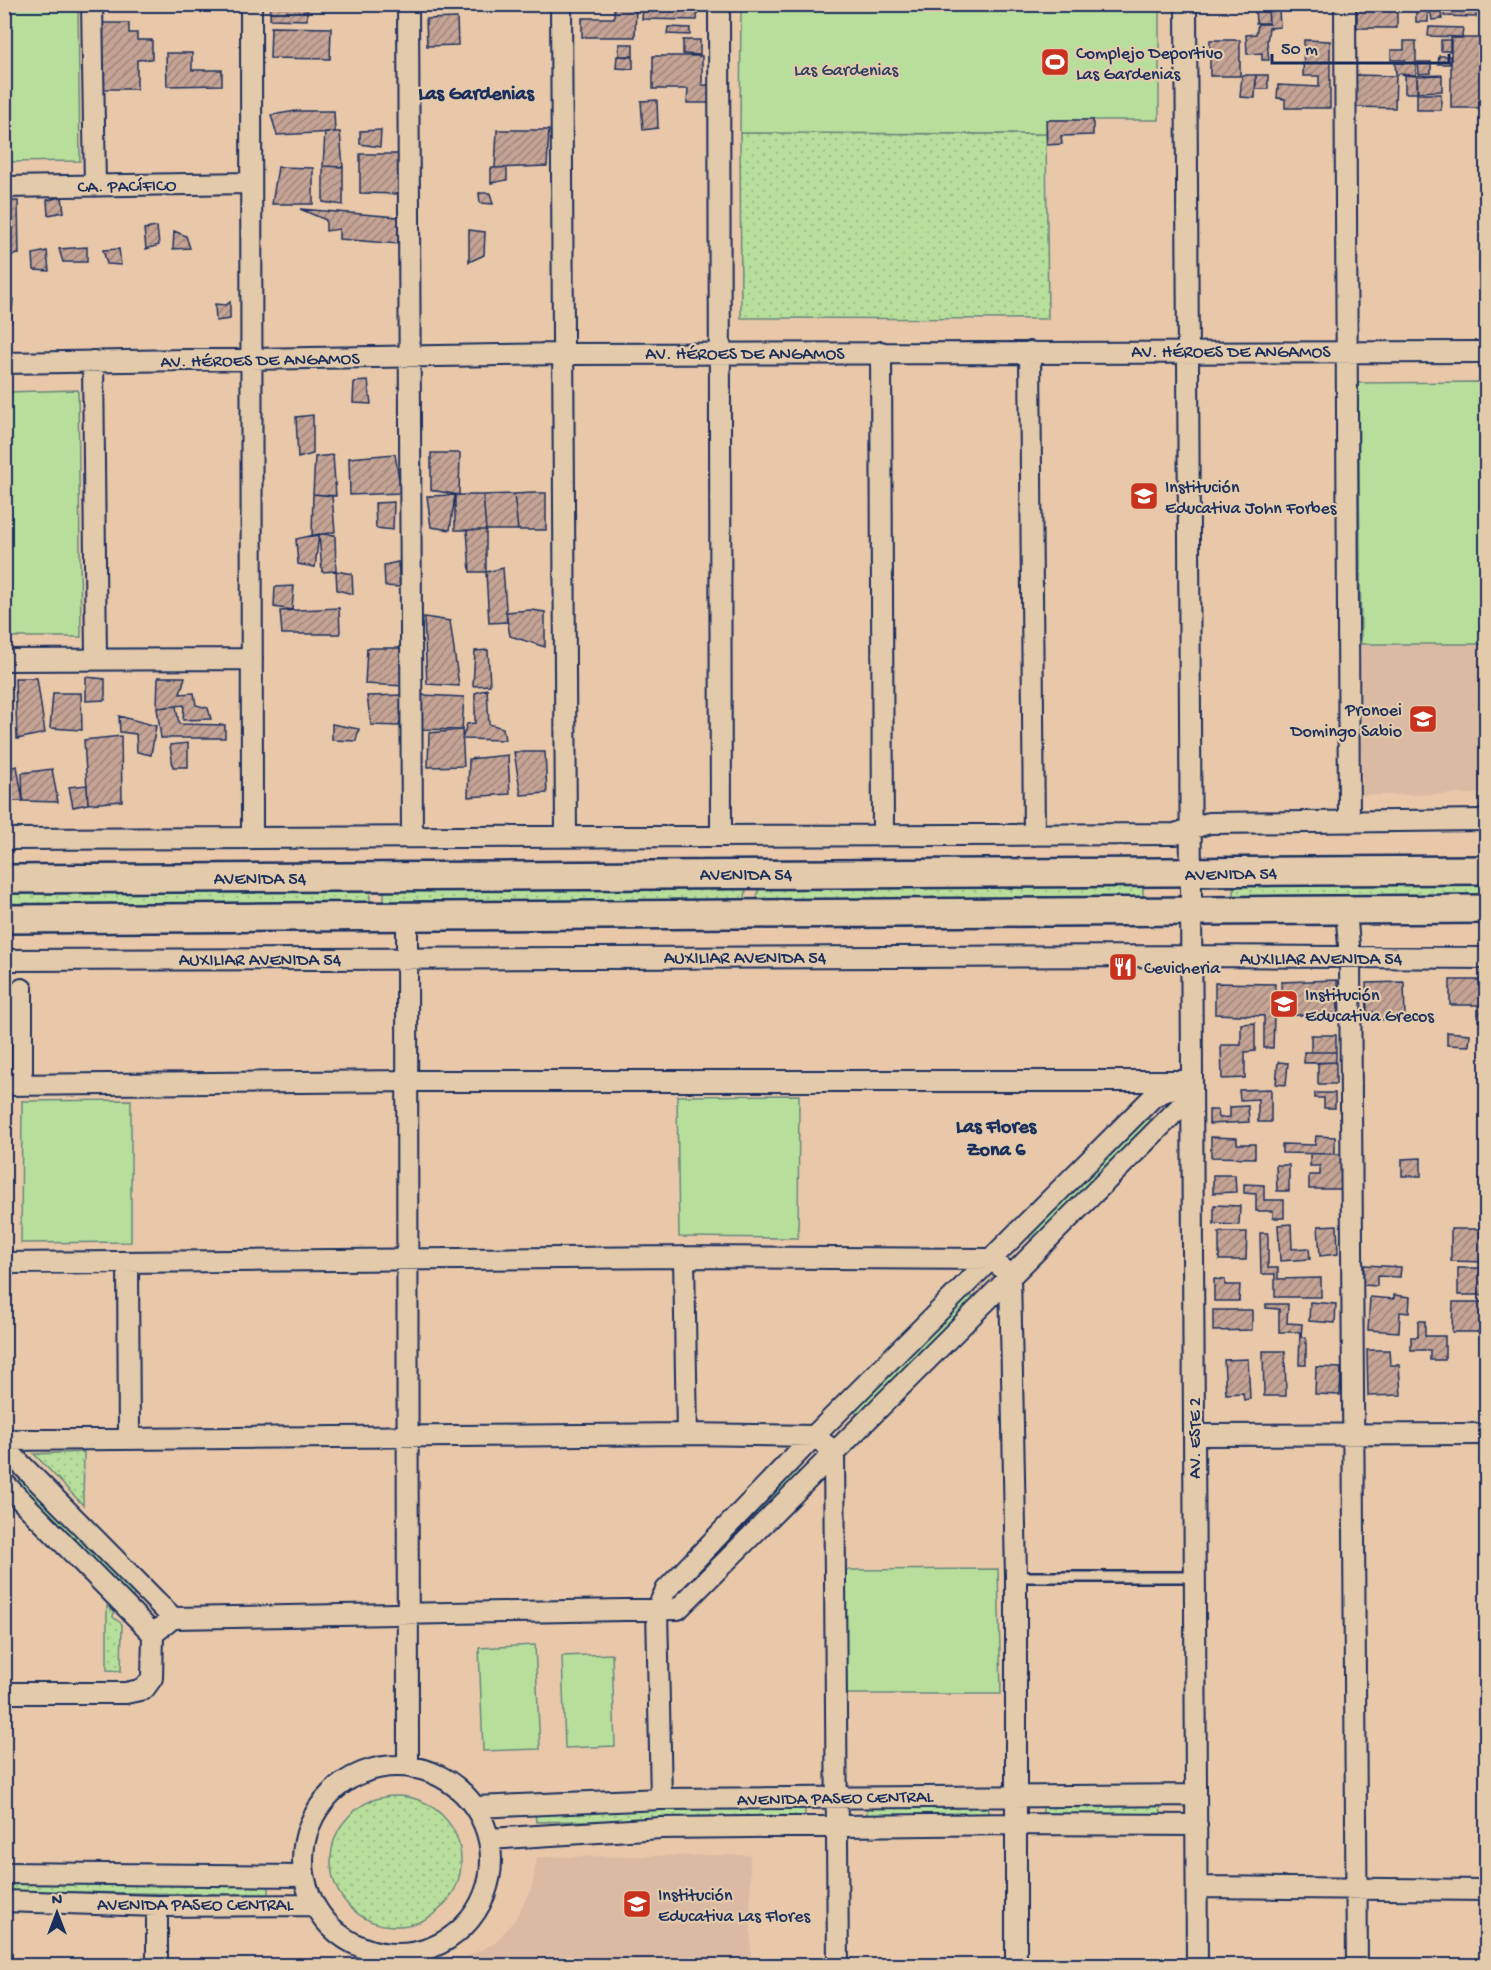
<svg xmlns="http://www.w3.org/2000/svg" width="1491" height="1970" font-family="'Gochi Hand',sans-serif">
  <defs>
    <pattern id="grass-dots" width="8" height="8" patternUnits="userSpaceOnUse" patternTransform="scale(1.5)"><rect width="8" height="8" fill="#b7df9b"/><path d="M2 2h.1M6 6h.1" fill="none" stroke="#9dc088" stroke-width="1.8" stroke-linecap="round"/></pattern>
    <pattern id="building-hatch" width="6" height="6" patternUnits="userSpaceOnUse" patternTransform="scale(1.5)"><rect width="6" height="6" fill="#c5a495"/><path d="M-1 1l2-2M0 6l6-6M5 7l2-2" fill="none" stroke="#9f867d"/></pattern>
  </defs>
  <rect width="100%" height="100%" fill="#e8c8a9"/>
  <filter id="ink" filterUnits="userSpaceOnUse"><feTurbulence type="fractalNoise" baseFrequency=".0167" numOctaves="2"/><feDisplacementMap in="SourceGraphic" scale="12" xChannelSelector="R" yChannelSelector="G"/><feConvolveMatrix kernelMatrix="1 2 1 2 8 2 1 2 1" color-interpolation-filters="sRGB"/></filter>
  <g filter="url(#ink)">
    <path fill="#dabaa2" d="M1361 644H1484V794L1362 795Z
      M750 1855 751 1965H450L495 1943 515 1920 532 1887 537 1857Z"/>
    <path fill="url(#grass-dots)" stroke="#69877c" stroke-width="1.5" d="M740 133 1046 134 1048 319 741 318Z
      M1486 881V896L1234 899V884Z
      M746 885 745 902 384 905V890Z
      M758 886H1143V900L757 903Z
      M370 889V905L5 907 4 891Z
      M1146 1115 1152 1121 1033 1241 1027 1235Z
      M969 1294 975 1299 858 1415 852 1410Z
      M84 1452 83 1505 34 1454Z
      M794 1469 800 1474 685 1591 679 1585Z
      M24 1476 137 1593 132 1598 18 1482Z
      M107 1606 114 1612 113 1617 122 1624 121 1671 107 1670Z
      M331 1861a65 65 0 1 1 130 0a65 65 0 1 1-130 0Z
      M988 1804V1815L867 1816V1806Z
      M1043 1805H1160L1161 1814 1043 1815Z
      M805 1806V1816L536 1822 535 1812Z
      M9 1882 269 1886V1895L9 1891Z"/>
    <path fill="#b7df9b" stroke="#69877c" stroke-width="1.5" d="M4 5H78L80 161 5 162Z
      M741 5H1159V120H1047L1046 134 740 133Z
      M1481 382 1484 644H1361L1358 383Z
      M78 390 81 637H5V392Z
      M799 1095 798 1238 679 1237 677 1096Z
      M131 1100V1242L21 1243 22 1101Z
      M998 1569 1001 1694H847L845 1570Z
      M535 1645 540 1749 483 1751 479 1648Z
      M612 1654 615 1746 565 1748 562 1656Z"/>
    <path fill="url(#building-hatch)" stroke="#1b2f5e" stroke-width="1.5" d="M271 4H312V5H307V20L270 19Z
      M318 4H337V9H318Z
      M643 4H698L697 20 642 19Z
      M1444 4H1476V17L1444 16Z
      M614 5 636 6 635 37H582V18H614Z
      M1268 5 1269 23H1256L1255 6Z
      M1416 7H1428V22H1416Z
      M1440 7 1442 19 1432 20 1430 8Z
      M1357 8H1397V28H1357Z
      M1268 10H1279L1280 27 1269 28 1267 42 1269 60H1262V53L1247 54 1246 35 1256 34 1258 24H1269Z
      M457 18 458 45 427 46 426 19Z
      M103 23H129V33H137V40H152V59L137 60V89H103Z
      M271 27 331 28 330 59 270 58Z
      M668 27 690 28V35L667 34Z
      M1429 27 1463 28 1462 37 1428 36Z
      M1451 38H1484V108H1451Z
      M683 40H700V55L683 54Z
      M1210 40H1240V76H1210Z
      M1304 40 1330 41V108H1285V99L1277 98 1278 85 1319 87V76H1303Z
      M1441 40H1450V51H1441Z
      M1404 41H1416V75L1396 74 1395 63H1405V60H1391V50H1404Z
      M619 44H633V56H619Z
      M166 53H192V70H222V85L167 86Z
      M617 56 633 57V69L616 68Z
      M653 56H702V85H710L709 103H687L688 89H653Z
      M1439 56H1450V64H1438Z
      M1418 62H1431V73L1419 74Z
      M1242 75H1256L1255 98 1240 97Z
      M1256 75H1268V89H1256Z
      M1356 75 1396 76 1395 108 1355 107Z
      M1405 75 1417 76V93H1405Z
      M1442 75V91L1418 92 1417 76Z
      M1417 94H1441V110H1417Z
      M657 100 658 128 643 130 641 101Z
      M296 111H334L335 132 277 135 271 115Z
      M1046 120H1093V135L1061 136 1062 144 1047 145Z
      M381 130 380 147 360 144V131Z
      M497 130H549L547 166 495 168Z
      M325 132H340L343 167 323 166Z
      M360 154H398V194L360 193Z
      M323 166 343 167V205L323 202Z
      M278 167 313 168V204H272Z
      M491 168H507V180L491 183Z
      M479 193H490L493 204 480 203Z
      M62 197 64 212 48 215 47 200Z
      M4 201H18L19 254 4 256Z
      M300 209 398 217 399 244 339 239V229L326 231V220Z
      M157 227 159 245 146 249 144 229Z
      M469 230 485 232 484 255 469 262Z
      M174 231 186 236 190 248 173 249Z
      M87 247V262H63L59 249Z
      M119 249 121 265 107 264 103 250Z
      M47 251 49 271 34 270 33 254Z
      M4 297 13 299 11 322H4Z
      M230 302V319L216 321 215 304 226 305Z
      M368 381 371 404 353 403 354 382Z
      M313 415V454L298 458 296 417Z
      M431 453H460L459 495 431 490Z
      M395 454 401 493 350 495 349 458Z
      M333 455 336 496 313 494 315 457Z
      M533 493H546V530H518L514 494Z
      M313 494 332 496 335 532 312 536Z
      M514 494 518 530H486L483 495Z
      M455 495 450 530 431 527 427 496Z
      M455 495H483L486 530H455Z
      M394 502 393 530 376 528 375 503Z
      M467 530H486V572H470Z
      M319 534 335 535 336 571 322 572Z
      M319 534 315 567 298 564 296 539Z
      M398 562 400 587 385 586 384 565Z
      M503 568 507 622 489 623 486 572Z
      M336 571 352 574 353 594 337 590Z
      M294 586 292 610 274 607 275 587Z
      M339 608 340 634H282L280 611Z
      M531 610 545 612V647L510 636 506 612Z
      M424 617 450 621 459 686 427 684Z
      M367 648H411L405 686 365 684Z
      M488 650 490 685 473 686 475 651Z
      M86 677 105 679V700L86 701Z
      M158 677H185L180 694 194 693 196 705 208 708 211 719 183 720 184 705 157 708Z
      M15 678H37L45 733 17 739Z
      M487 689 489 724 503 728 505 740 462 739 467 724 475 723V693Z
      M53 693H81L82 730 50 728Z
      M404 695 399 726 371 725 367 696Z
      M422 695 464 697 462 730 422 729Z
      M176 706 179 724 225 725V738H161L157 708Z
      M119 716 156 726 151 755 137 752 136 734 120 732Z
      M332 724 359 729 356 741 332 740Z
      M462 730 464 766 428 767 429 733Z
      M121 736 122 801 88 804 84 740Z
      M188 743V767H173L170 745Z
      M514 752H545L547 793 521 795Z
      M508 755 510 794 468 797 469 759Z
      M17 766 23 801H4V769Z
      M52 769 58 802 23 801 22 773Z
      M87 785 88 804 73 807 69 787Z
      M1337 980 1338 1013 1282 1016 1281 982Z
      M1450 980H1486V1021H1478V1005H1450Z
      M1404 982 1405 1019 1374 1020 1373 1012H1367L1366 983Z
      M1215 983 1275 984 1273 1048H1264V1016L1215 1014Z
      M1255 1023V1051L1245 1052V1078L1222 1079 1221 1045H1241V1024Z
      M1447 1032 1470 1034 1469 1046 1447 1045Z
      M1311 1035H1336V1052H1311Z
      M1304 1052H1336V1062L1304 1063Z
      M1278 1062 1288 1063 1286 1085 1276 1084Z
      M1336 1062V1084H1318V1063Z
      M1271 1089V1122H1258V1099L1240 1100 1239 1090Z
      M1315 1093H1335V1108H1324V1098H1315Z
      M1248 1106 1249 1122 1209 1124V1110H1218L1219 1118 1230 1117V1107Z
      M1316 1136 1335 1137V1154L1282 1153V1144L1315 1145Z
      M1211 1137 1237 1138V1144H1255V1158L1211 1157Z
      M1310 1154H1342L1341 1189H1309V1175H1320V1166H1310Z
      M1421 1158V1176H1402V1159Z
      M1276 1165H1289V1191H1277Z
      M1213 1175H1235L1236 1192 1213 1193Z
      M1244 1184 1264 1185V1200H1284V1218H1273V1211H1256V1194L1244 1193Z
      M1214 1205 1240 1206 1239 1225 1214 1224Z
      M1291 1224 1292 1249 1309 1248 1310 1259 1280 1261 1278 1225Z
      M1337 1225 1338 1254 1320 1256 1318 1226Z
      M1451 1229H1480V1238H1486V1262L1451 1261Z
      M1219 1232H1247L1246 1260H1219Z
      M1260 1233H1268V1268H1278V1279L1321 1278V1297H1275V1274H1261Z
      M1364 1265 1401 1267 1400 1277 1377 1276V1286L1363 1285Z
      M1458 1268H1486V1295H1458Z
      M1214 1279 1225 1280V1285H1240L1239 1301H1214Z
      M1394 1295 1410 1297 1409 1313 1400 1312 1399 1332 1368 1330 1370 1297 1394 1299Z
      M1310 1302 1336 1304 1335 1323 1309 1321Z
      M1453 1302H1485V1332H1452Z
      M1266 1304H1288L1287 1323 1302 1324 1301 1337 1306 1338V1365H1299L1300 1332H1279V1309L1266 1308Z
      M1213 1310H1252V1330L1213 1331Z
      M1418 1321H1425V1336H1445V1360H1430V1350H1411V1337H1418Z
      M1367 1350H1389L1390 1365H1399L1401 1395 1368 1396Z
      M1263 1351H1285L1286 1396H1264Z
      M1248 1359 1250 1399 1244 1400 1243 1393 1226 1394 1224 1360Z
      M1316 1367 1341 1368 1340 1395 1315 1394Z"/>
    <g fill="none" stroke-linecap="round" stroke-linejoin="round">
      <g stroke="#1b2f5e" stroke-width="14">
        <path id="lane" d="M1016 1577H1194"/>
      </g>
      <g stroke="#1b2f5e" stroke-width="24">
        <path id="street" d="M92 4 95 186
          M251 4 252 837
          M408 4 412 837
          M561 4 566 835
          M719 4 721 834
          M1186 4 1197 1966
          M1345 4 1349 822
          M4 187 250 183
          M881 352 883 835
          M1030 352 1034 835
          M93 361 96 659
          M4 363 564 354 1486 352
          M4 660 252 659
          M4 839 1175 834 1209 823 1486 820
          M1346 909 1350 958 1357 1966
          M407 917 408 1766
          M4 960 1191 956 1486 958
          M22 1071V989
          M4 1085 407 1081H1191
          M684 1257 687 1434
          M128 1262 129 1438
          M4 1263 684 1257 992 1259 1010 1275 1016 1577V1966
          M1194 1435 1486 1434
          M4 1440 687 1434 814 1436 834 1451 838 1966
          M4 1447 173 1618
          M4 1483 153 1634 152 1678 144 1689 126 1693H4
          M153 1634 173 1618 678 1609 1191 1096
          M303 1860a94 94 0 1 1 188 0a94 94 0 1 1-188 0Z
          M661 1799 657 1609 666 1590 814 1436 1154 1096 1182 1084
          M475 1807 661 1799 1196 1795
          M489 1839 661 1828 1016 1824 1197 1825
          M4 1873 304 1876
          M1197 1887 1486 1890
          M4 1901 157 1906 313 1905
          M157 1906V1966"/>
      </g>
      <g stroke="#1b2f5e" stroke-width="32">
        <path id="secondary" d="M4 879 1486 870
          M4 919 1486 909"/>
      </g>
      <use href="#lane" stroke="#e3caab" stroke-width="9"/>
      <use href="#street" stroke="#e3caab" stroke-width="20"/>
      <use href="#secondary" stroke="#e3caab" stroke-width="27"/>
    </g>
  </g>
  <defs>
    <g id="stadium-square" transform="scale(1.5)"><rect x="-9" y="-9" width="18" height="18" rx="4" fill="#c8321e" stroke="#e3caab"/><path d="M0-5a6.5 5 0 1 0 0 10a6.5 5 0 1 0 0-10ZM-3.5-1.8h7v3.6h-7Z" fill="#fff"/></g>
    <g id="school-square" transform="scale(1.5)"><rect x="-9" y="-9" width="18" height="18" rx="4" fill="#c8321e" stroke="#e3caab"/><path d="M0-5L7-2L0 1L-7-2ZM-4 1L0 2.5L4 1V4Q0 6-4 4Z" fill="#fff"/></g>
    <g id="restaurant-square" transform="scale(1.5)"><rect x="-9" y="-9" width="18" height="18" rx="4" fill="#c8321e" stroke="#e3caab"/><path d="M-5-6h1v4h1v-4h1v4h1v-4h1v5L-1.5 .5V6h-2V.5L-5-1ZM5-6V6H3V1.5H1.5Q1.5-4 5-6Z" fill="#fff"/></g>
  </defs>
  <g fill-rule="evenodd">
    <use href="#stadium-square" x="1055" y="62"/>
    <use href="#school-square" x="1144" y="496"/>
    <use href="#school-square" x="1423" y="719"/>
    <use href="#restaurant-square" x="1123" y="967"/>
    <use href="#school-square" x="1284" y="1004"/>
    <use href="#school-square" x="637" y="1904"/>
  </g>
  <g text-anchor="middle" stroke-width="4.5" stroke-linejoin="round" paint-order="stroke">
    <g font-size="18" fill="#1b2f5e" stroke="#e3caab" text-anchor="start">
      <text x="1076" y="58">Complejo Deportivo<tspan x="1076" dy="21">Las Gardenias</tspan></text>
      <text x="1165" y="492">Institución<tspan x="1165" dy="21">Educativa John Forbes</tspan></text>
      <text x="1402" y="715" text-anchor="end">Pronoei<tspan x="1402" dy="21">Domingo Sabio</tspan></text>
      <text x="1144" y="973">Cevicheria</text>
      <text x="1305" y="1000">Institución<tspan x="1305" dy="21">Educativa Grecos</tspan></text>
      <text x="658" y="1900">Institución<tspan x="658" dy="21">Educativa Las Flores</tspan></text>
    </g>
    <g font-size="18" fill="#2b4164" stroke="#e3caab">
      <text x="846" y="75">Las Gardenias</text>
    </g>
    <g font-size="18" fill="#1b2f5e" stroke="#e3caab">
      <text transform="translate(127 185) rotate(-1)" y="6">CA. PACÍFICO</text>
      <text x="1231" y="357">AV. HÉROES DE ANGAMOS</text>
      <text x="745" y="359">AV. HÉROES DE ANGAMOS</text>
      <text transform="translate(260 359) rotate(-1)" y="6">AV. HÉROES DE ANGAMOS</text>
      <text transform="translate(1231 873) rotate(-1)" y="6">AVENIDA 54</text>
      <text x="746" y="880">AVENIDA 54</text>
      <text x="260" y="884">AVENIDA 54</text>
      <text x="745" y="963">AUXILIAR AVENIDA 54</text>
      <text x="1321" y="964">AUXILIAR AVENIDA 54</text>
      <text x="260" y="965">AUXILIAR AVENIDA 54</text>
      <text transform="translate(1194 1438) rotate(-90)" y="6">AV. ESTE 2</text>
      <text transform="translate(835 1797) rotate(-1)" y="6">AVENIDA PASEO CENTRAL</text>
      <text x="195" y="1910">AVENIDA PASEO CENTRAL</text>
    </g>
    <g font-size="20" font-weight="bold" fill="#1b2f5e" stroke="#e3caab">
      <text x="476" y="99">Las Gardenias</text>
      <text x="996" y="1132">Las Flores<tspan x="996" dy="23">Zona 6</tspan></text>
    </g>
  </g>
  <rect width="1491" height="1970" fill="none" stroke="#e3caab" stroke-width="24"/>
  <rect x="12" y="12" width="1467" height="1946" fill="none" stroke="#1b2f5e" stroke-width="2" filter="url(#ink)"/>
  <g transform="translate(57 1913)" stroke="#e3caab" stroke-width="4.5" paint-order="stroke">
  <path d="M0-4.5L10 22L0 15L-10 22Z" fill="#1b2f5e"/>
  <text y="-9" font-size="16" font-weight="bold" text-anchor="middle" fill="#1b2f5e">N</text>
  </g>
  <path d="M1272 54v9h177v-9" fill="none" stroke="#1b2f5e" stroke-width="3"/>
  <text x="1281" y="54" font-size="18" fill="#1b2f5e" stroke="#e3caab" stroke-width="4.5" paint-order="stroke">50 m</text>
</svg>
